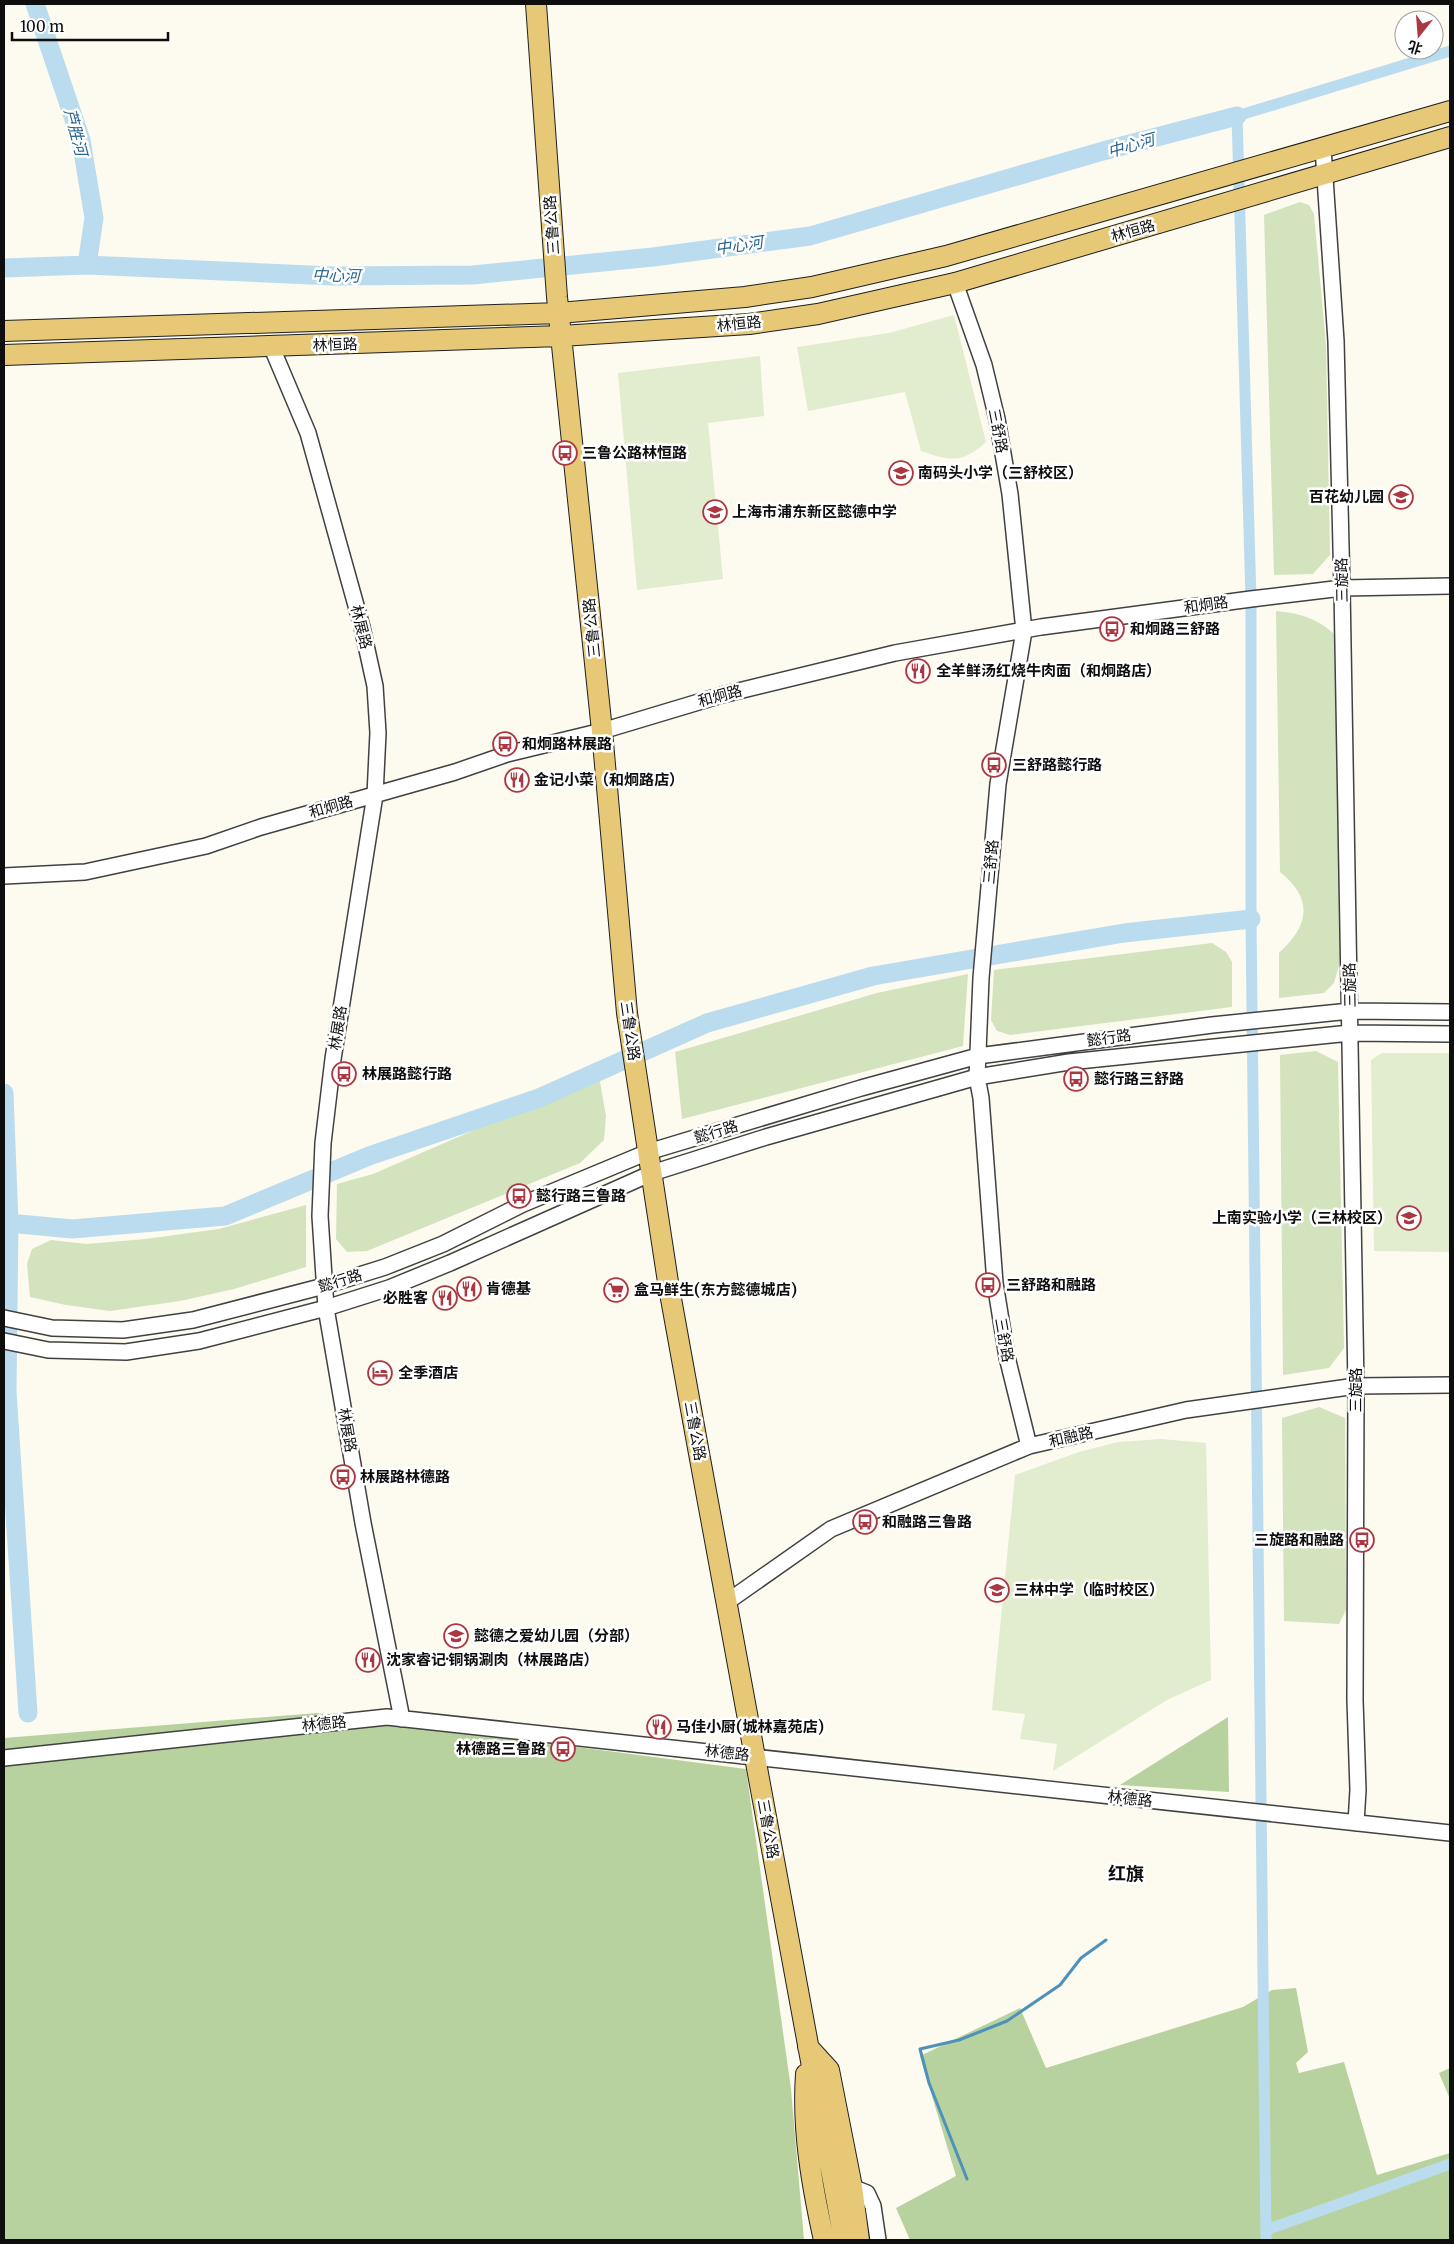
<svg xmlns="http://www.w3.org/2000/svg" width="1454" height="2244" font-family="Merriweather,'Noto Sans SC',serif">
  <rect width="100%" height="100%" fill="#fdfaf0"/>
  <path fill="#d2e3be" d="M1300 202 1309 205 1314 214 1326 345 1330 555 1313 574 1274 575 1264 215Z
    M1276 611C1299 613 1317 618 1334 634L1341 958 1334 983 1324 993 1279 998V953C1309 926 1314 899 1280 872Z
    M1212 943 1226 952 1232 962V1007L1010 1035 997 1031 991 1020 994 970Z
    M968 974 963 1046 682 1119 675 1052 877 993Z
    M1316 1051 1338 1062 1344 1348 1329 1368 1283 1375 1280 1055Z
    M599 1076 606 1116 604 1140 580 1163 367 1251 347 1252 336 1239 337 1184 373 1174Z
    M306 1205V1267L234 1289 180 1301 110 1311 66 1305 30 1297 27 1264 32 1249 51 1240 87 1244 145 1239 219 1229Z
    M1319 1407 1345 1418 1346 1610 1339 1624 1284 1621 1282 1418Z"/>
  <path fill="#b7d29f" d="M317 1713 746 1769 791 2089 804 2240H4V1738Z
    M1228 1717 1229 1792 1120 1785Z
    M1296 1988 1308 2052 1296 2063 1299 2073 1344 2062 1377 2175 1450 2153V2240H910L896 2208 956 2176 920 2056 1020 2008 1046 2068 1243 2007 1272 1990Z
    M1450 2068V2099L1439 2073Z"/>
  <path fill="#e2eccf" d="M954 315 986 442C962 464 950 461 921 451L905 392 808 411 797 347 889 333Z
    M760 356 764 416 708 423 723 579 637 590 618 373Z
    M1382 1053H1450V1252L1374 1251 1371 1060Z
    M1161 1439 1206 1443 1211 1680 1167 1700 1053 1771 1057 1744 1020 1739 1025 1714 992 1710 1015 1475 1079 1452 1118 1442Z"/>
  <g fill="none" stroke-linecap="round" stroke-linejoin="round">
    <path stroke="#4c92bb" stroke-width="3" d="M967 2179 929 2083 920 2049 959 2040 1007 2021 1060 1985 1081 1958 1106 1940"/>
    <path stroke="#bbdcee" stroke-width="11" d="M1266 2230 1450 2164
      M1266 2240 1251 919V599L1237 116 1450 51"/>
    <path stroke="#bbdcee" stroke-width="19" d="M35 4 81 140 94 218 87 265
      M4 268 87 265 333 276 473 275 653 257 810 236 1103 151 1237 116
      M4 1093 9 1223 7 1391 28 1713
      M9 1223 72 1229 225 1216 369 1156 539 1098 707 1023 873 976 1124 933 1251 919"/>
    <g stroke="#414141" stroke-width="18">
      <path id="minor" d="M1323 148 1336 341 1342 588 1356 1386 1355 1700 1358 1790 1356 1823
        M955 283 984 365 997 419 1010 494 1024 631 998 784 981 978 977 1077 981 1098 995 1283 1007 1357 1029 1446
        M272 348 308 433 362 627 375 686 378 733 375 795 333 1059 323 1143 320 1216 326 1308 363 1523 402 1719
        M4 876 85 872 206 846 261 827 455 772 507 754 602 731 722 695 895 653 1041 627 1251 599 1342 588 1450 586
        M4 1318 52 1328 123 1330 193 1320 324 1286 385 1267 443 1244 523 1204 648 1152 861 1088 978 1056 1212 1025 1350 1011 1450 1012
        M4 1341 48 1350 126 1352 199 1341 326 1308 389 1288 450 1263 652 1173 766 1137 977 1077 1069 1062 1350 1033 1450 1034
        M727 1602 831 1529 1029 1446 1186 1410 1356 1386 1450 1385
        M4 1758 387 1717 1450 1833
        M852 2187 867 2193 873 2206 878 2240"/>
    </g>
    <g stroke="#1f1f1f" stroke-width="22">
      <path id="major" d="M536 4 557 297 602 731 627 1013 668 1282 698 1448 844 2240
        M4 331 559 313 745 297 812 287 946 256 1450 111
        M4 355 561 336 749 324 818 314 955 283 1450 137
        M808 2047 829 2070 852 2187 859 2240
        M806 2074C802 2130 812 2186 824 2240"/>
    </g>
    <use href="#minor" stroke="#fff" stroke-width="15"/>
    <use href="#major" stroke="#e6c877" stroke-width="20"/>
  </g>
  <defs>
    <g id="bus-ring" transform="scale(1.25)"><circle r="9.5" fill="#fff" stroke="#ab3840" stroke-width="1.5"/><path d="M-5-6H5V4H4V6H2V4H-2V6H-4V4H-5ZM-3.5-4V0h7V-4ZM-3.5 1.2v1.5H-2V1.2ZM2 1.2v1.5H3.5V1.2Z" fill="#ab3840"/></g>
    <g id="school-ring" transform="scale(1.25)"><circle r="9.5" fill="#fff" stroke="#ab3840" stroke-width="1.5"/><path d="M0-5L7-2L0 1L-7-2ZM-4 1L0 2.5L4 1V4Q0 6-4 4Z" fill="#ab3840"/></g>
    <g id="restaurant-ring" transform="scale(1.25)"><circle r="9.5" fill="#fff" stroke="#ab3840" stroke-width="1.5"/><path d="M-5-6h1v4h1v-4h1v4h1v-4h1v5L-1.5 .5V6h-2V.5L-5-1ZM5-6V6H3V1.5H1.5Q1.5-4 5-6Z" fill="#ab3840"/></g>
    <g id="supermarket-ring" transform="scale(1.25)"><circle r="9.5" fill="#fff" stroke="#ab3840" stroke-width="1.5"/><path d="M-6-5.5h2.5l.6 2H6L4.5 2H-2.5L-4.4-4H-6ZM-1.5 3.2a1.3 1.3 0 1 0 .1 0ZM3 3.2a1.3 1.3 0 1 0 .1 0Z" fill="#ab3840"/></g>
    <g id="hotel-ring" transform="scale(1.25)"><circle r="9.5" fill="#fff" stroke="#ab3840" stroke-width="1.5"/><path d="M-6-4.5h1.5V1H6V5H4.5V3h-9V5H-6ZM-4 0a1.8 1.8 0 1 1 3.6 0ZM.5 0V-2.5h3Q6-2.5 6 0Z" fill="#ab3840"/></g>
  </defs>
  <g fill-rule="evenodd">
    <use href="#bus-ring" x="565" y="453"/>
    <use href="#school-ring" x="901" y="473"/>
    <use href="#school-ring" x="1401" y="497"/>
    <use href="#school-ring" x="715" y="512"/>
    <use href="#bus-ring" x="1112" y="629"/>
    <use href="#restaurant-ring" x="918" y="671"/>
    <use href="#bus-ring" x="505" y="744"/>
    <use href="#bus-ring" x="994" y="765"/>
    <use href="#restaurant-ring" x="517" y="780"/>
    <use href="#bus-ring" x="344" y="1074"/>
    <use href="#bus-ring" x="1076" y="1079"/>
    <use href="#bus-ring" x="519" y="1196"/>
    <use href="#school-ring" x="1409" y="1218"/>
    <use href="#bus-ring" x="988" y="1285"/>
    <use href="#restaurant-ring" x="469" y="1289"/>
    <use href="#supermarket-ring" x="616" y="1290"/>
    <use href="#restaurant-ring" x="445" y="1298"/>
    <use href="#hotel-ring" x="380" y="1373"/>
    <use href="#bus-ring" x="343" y="1477"/>
    <use href="#bus-ring" x="865" y="1522"/>
    <use href="#bus-ring" x="1362" y="1540"/>
    <use href="#school-ring" x="997" y="1590"/>
    <use href="#school-ring" x="456" y="1636"/>
    <use href="#restaurant-ring" x="368" y="1660"/>
    <use href="#restaurant-ring" x="659" y="1727"/>
    <use href="#bus-ring" x="563" y="1749"/>
  </g>
  <g text-anchor="middle" stroke-width="5" stroke-linejoin="round" paint-order="stroke">
    <g font-size="15" fill="#0e0e0e" stroke="#fff">
      <text transform="translate(552 225) rotate(-94)" y="5">三鲁公路</text>
      <text transform="translate(1133 231) rotate(-16)" y="5">林恒路</text>
      <text transform="translate(739 324) rotate(-6)" y="5">林恒路</text>
      <text transform="translate(335 345) rotate(-2)" y="5">林恒路</text>
      <text transform="translate(998 431) rotate(79)" y="5">三舒路</text>
      <text transform="translate(1342 580) rotate(-91)" y="5">三旋路</text>
      <text transform="translate(1206 605) rotate(-8)" y="5">和炯路</text>
      <text transform="translate(361 627) rotate(76)" y="5">林展路</text>
      <text transform="translate(592 628) rotate(-96)" y="5">三鲁公路</text>
      <text transform="translate(720 696) rotate(-15)" y="5">和炯路</text>
      <text transform="translate(331 807) rotate(-16)" y="5">和炯路</text>
      <text transform="translate(991 862) rotate(-85)" y="5">三舒路</text>
      <text transform="translate(1350 985) rotate(-91)" y="5">三旋路</text>
      <text transform="translate(338 1028) rotate(-81)" y="5">林展路</text>
      <text transform="translate(630 1031) rotate(82)" y="5">三鲁公路</text>
      <text transform="translate(1109 1038) rotate(-8)" y="5">懿行路</text>
      <text transform="translate(716 1132) rotate(-17)" y="5">懿行路</text>
      <text transform="translate(340 1281) rotate(-17)" y="5">懿行路</text>
      <text transform="translate(1004 1340) rotate(80)" y="5">三舒路</text>
      <text transform="translate(1356 1390) rotate(-90)" y="5">三旋路</text>
      <text transform="translate(347 1430) rotate(80)" y="5">林展路</text>
      <text transform="translate(695 1431) rotate(80)" y="5">三鲁公路</text>
      <text transform="translate(1071 1437) rotate(-13)" y="5">和融路</text>
      <text transform="translate(324 1724) rotate(-6)" y="5">林德路</text>
      <text transform="translate(727 1753) rotate(6)" y="5">林德路</text>
      <text transform="translate(1130 1799) rotate(6)" y="5">林德路</text>
      <text transform="translate(768 1829) rotate(80)" y="5">三鲁公路</text>
    </g>
    <g font-size="15" font-weight="bold" fill="#0e0e0e" stroke="#fff" text-anchor="start">
      <text x="582" y="458">三鲁公路林恒路</text>
      <text x="918" y="478">南码头小学（三舒校区）</text>
      <text x="1384" y="502" text-anchor="end">百花幼儿园</text>
      <text x="732" y="517">上海市浦东新区懿德中学</text>
      <text x="1130" y="634">和炯路三舒路</text>
      <text x="936" y="676">全羊鲜汤红烧牛肉面（和炯路店）</text>
      <text x="522" y="749">和炯路林展路</text>
      <text x="1012" y="770">三舒路懿行路</text>
      <text x="534" y="785">金记小菜（和炯路店）</text>
      <text x="362" y="1079">林展路懿行路</text>
      <text x="1094" y="1084">懿行路三舒路</text>
      <text x="536" y="1201">懿行路三鲁路</text>
      <text x="1392" y="1223" text-anchor="end">上南实验小学（三林校区）</text>
      <text x="1006" y="1290">三舒路和融路</text>
      <text x="486" y="1294">肯德基</text>
      <text x="634" y="1295">盒马鲜生(东方懿德城店)</text>
      <text x="428" y="1303" text-anchor="end">必胜客</text>
      <text x="398" y="1378">全季酒店</text>
      <text x="360" y="1482">林展路林德路</text>
      <text x="882" y="1527">和融路三鲁路</text>
      <text x="1344" y="1545" text-anchor="end">三旋路和融路</text>
      <text x="1014" y="1595">三林中学（临时校区）</text>
      <text x="474" y="1641">懿德之爱幼儿园（分部）</text>
      <text x="386" y="1665">沈家睿记·铜锅涮肉（林展路店）</text>
      <text x="676" y="1732">马佳小厨(城林嘉苑店)</text>
      <text x="546" y="1754" text-anchor="end">林德路三鲁路</text>
    </g>
    <g font-size="16" font-style="italic" fill="#27648f" stroke="#fff">
      <text transform="translate(76 132) rotate(75)" y="6">芦胜河</text>
      <text transform="translate(1131 145) rotate(-16)" y="6">中心河</text>
      <text transform="translate(739 245) rotate(-8)" y="6">中心河</text>
      <text transform="translate(336 275) rotate(1)" y="6">中心河</text>
    </g>
    <g font-size="18" font-weight="bold" fill="#0e0e0e" stroke="#fff">
      <text x="1126" y="1880">红旗</text>
    </g>
  </g>
  <rect width="1454" height="2244" fill="none" stroke="#0e0e0e" stroke-width="10"/>
  <g transform="translate(1419 35) rotate(197)"><circle r="24" fill="#ffffff" stroke="#9f9f9f"/>
  <path d="M0-4L9 19L0 12L-9 19Z" fill="#ab3840"/>
  <text y="-8" font-size="14" font-weight="bold" text-anchor="middle" fill="#0e0e0e">北</text>
  </g>
  <path d="M12 32v8h156v-8" fill="none" stroke="#0e0e0e" stroke-width="2.5"/>
  <text x="20" y="32" font-size="15" fill="#0e0e0e" stroke="#ffffff" stroke-width="4" paint-order="stroke">100 m</text>
</svg>
